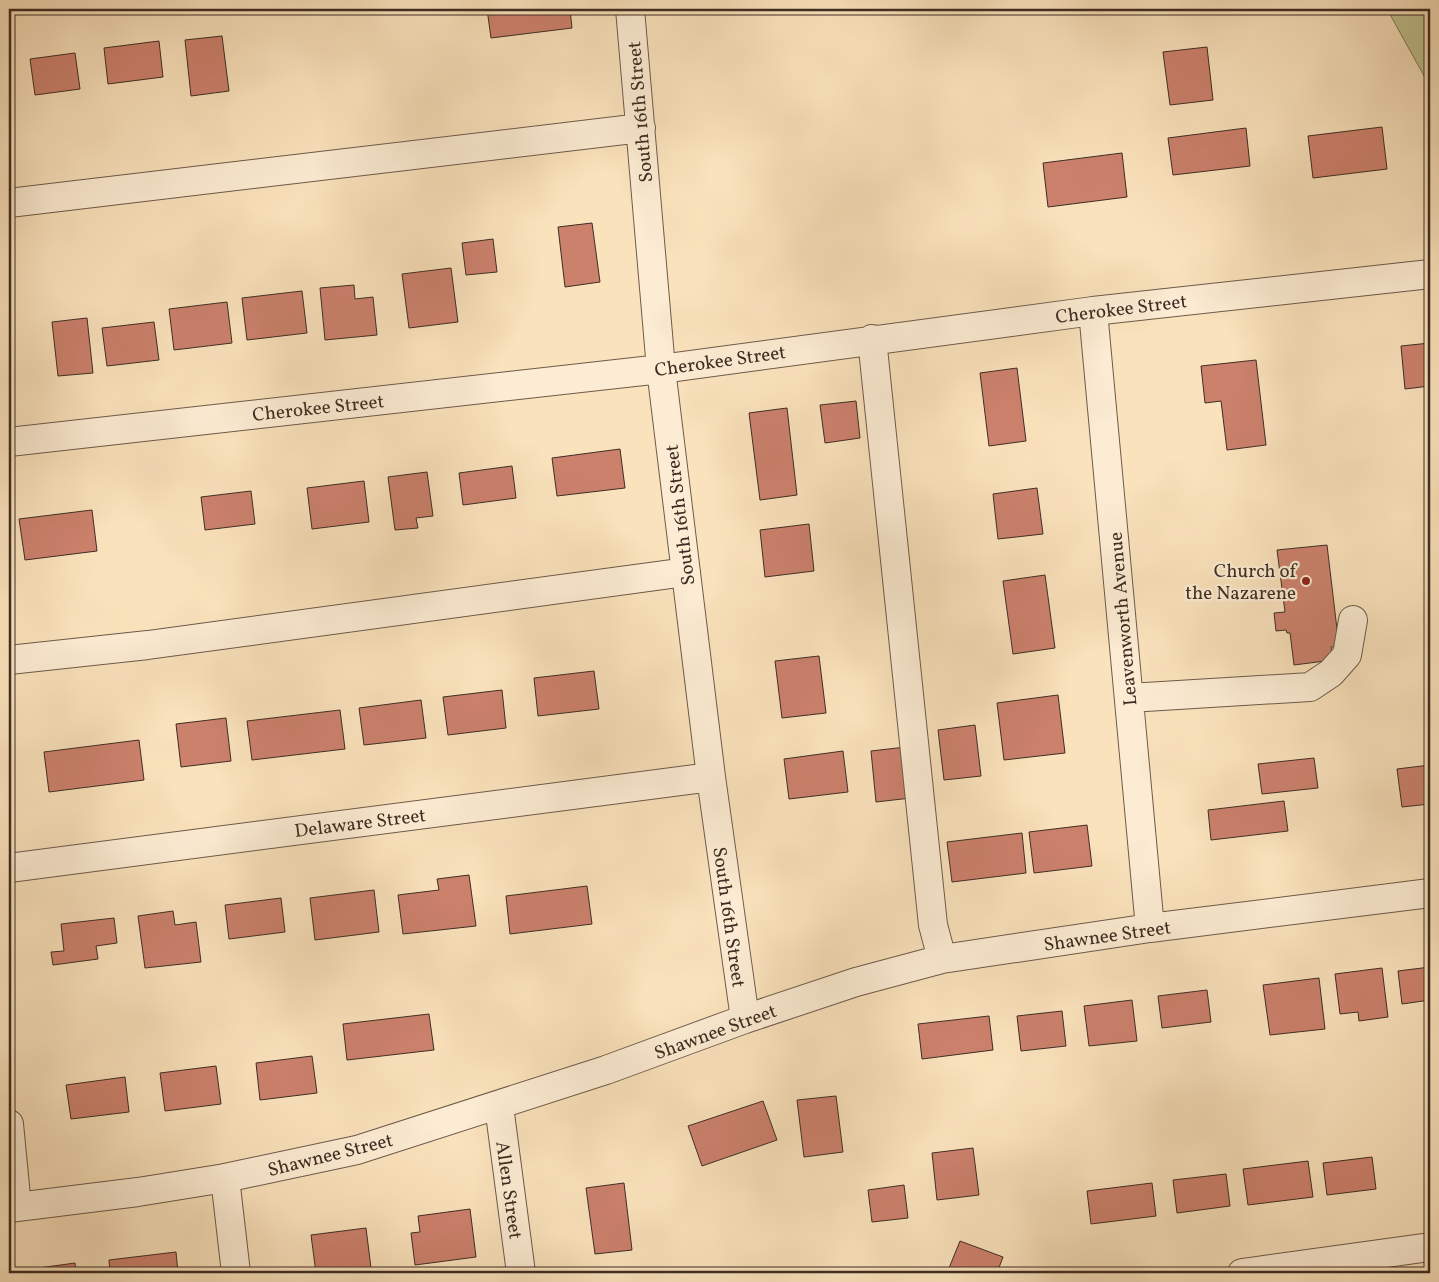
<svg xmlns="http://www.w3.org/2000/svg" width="1439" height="1282" font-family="Vollkorn,serif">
  <rect width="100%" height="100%" fill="#fae2bc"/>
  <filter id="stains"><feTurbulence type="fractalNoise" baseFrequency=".004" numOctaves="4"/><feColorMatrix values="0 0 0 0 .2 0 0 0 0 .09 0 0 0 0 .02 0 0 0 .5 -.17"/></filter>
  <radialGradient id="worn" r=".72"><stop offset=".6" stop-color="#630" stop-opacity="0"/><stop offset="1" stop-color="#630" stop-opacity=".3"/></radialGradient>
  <path fill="#c0c38f" stroke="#7f785a" d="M1387 9H1430V87L1428 83Z"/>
  <path fill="#cc816d" stroke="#3e2d24" d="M487 9H570L572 28 491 38Z
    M222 36 229 91 191 96 185 40Z
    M159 41 163 77 108 84 104 48Z
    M1207 47 1213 100 1170 105 1163 52Z
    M75 53 80 89 35 95 30 59Z
    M1382 127 1387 169 1313 178 1308 136Z
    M1246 128 1250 166 1173 175 1168 138Z
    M1122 153 1127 197 1048 207 1043 163Z
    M592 223 600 282 565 287 558 227Z
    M493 239 497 272 466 275 462 243Z
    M451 268 458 322 409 328 402 274Z
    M354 285 355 299 373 297 377 335 325 340 320 288Z
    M302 291 307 333 247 340 242 298Z
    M227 302 232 343 174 350 169 309Z
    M87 318 93 373 58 376 52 322Z
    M154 322 159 360 107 366 102 328Z
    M1430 343V386L1405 389 1401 346Z
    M1256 360 1266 445 1227 450 1221 401 1205 403 1201 366Z
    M1017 368 1026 441 989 446 980 373Z
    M856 401 860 438 825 443 820 405Z
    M787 408 797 495 760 500 749 413Z
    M620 449 625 488 557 496 552 458Z
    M512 466 516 498 463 505 459 473Z
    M427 472 433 516 416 518 418 528 395 530 388 477Z
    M364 481 369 522 312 529 307 488Z
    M1037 488 1043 534 998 539 993 494Z
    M251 491 255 524 205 530 201 497Z
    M92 510 97 551 25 560 19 519Z
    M809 524 814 571 765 577 760 530Z
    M1327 545 1339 646 1331 647 1333 660 1294 665 1290 633H1287L1286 630 1276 631 1274 613 1285 612 1277 550Z
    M1045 575 1055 648 1013 654 1003 581Z
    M819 656 826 713 782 718 775 661Z
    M594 671 599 709 538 716 534 678Z
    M502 690 506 728 448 735 443 697Z
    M1058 695 1065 753 1004 760 997 703Z
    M421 700 426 738 364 745 359 708Z
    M340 710 345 749 252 760 247 721Z
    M226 718 231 761 181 767 176 724Z
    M975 725 981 776 944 780 938 730Z
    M139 740 144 780 49 792 44 752Z
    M906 747 911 798 876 802 871 751Z
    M843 751 848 792 789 799 784 759Z
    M1314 758 1318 788 1262 794 1258 764Z
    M1430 765V804L1402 807 1397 769Z
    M1284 801 1288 831 1211 840 1208 810Z
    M1087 825 1092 866 1034 873 1029 832Z
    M1022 833 1026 873 952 882 947 842Z
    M469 875 476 926 403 934 398 895 439 890 437 879Z
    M587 886 592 924 510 934 506 896Z
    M374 890 379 932 315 940 310 898Z
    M281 898 285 932 229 939 225 905Z
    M173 911 175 925 196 922 201 962 145 968 138 916Z
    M114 918 117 943 96 946 98 959 53 965 51 952 64 951 61 924Z
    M1430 967V1000L1402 1004 1398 971Z
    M1382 968 1388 1017 1359 1021 1358 1012 1340 1014 1335 974Z
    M1319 978 1325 1029 1270 1035 1263 985Z
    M1207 990 1211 1022 1162 1028 1158 996Z
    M1132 1000 1137 1041 1089 1046 1084 1006Z
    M1062 1011 1066 1046 1021 1051 1017 1016Z
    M429 1014 434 1050 347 1060 343 1024Z
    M989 1016 993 1050 922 1059 918 1024Z
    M312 1056 317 1093 260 1100 256 1063Z
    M216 1066 221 1104 165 1111 160 1073Z
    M125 1077 129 1112 71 1119 66 1085Z
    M836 1096 843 1152 804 1157 797 1100Z
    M763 1101 777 1140 702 1166 688 1126Z
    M973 1148 979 1195 937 1200 932 1153Z
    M1372 1157 1376 1189 1327 1195 1323 1163Z
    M1308 1161 1313 1197 1248 1205 1243 1169Z
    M1226 1174 1230 1206 1177 1213 1173 1180Z
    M624 1183 632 1250 595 1254 586 1188Z
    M1152 1183 1156 1216 1091 1224 1087 1191Z
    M904 1185 908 1218 872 1222 868 1190Z
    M470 1209 476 1257 415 1265 411 1233 420 1232 418 1216Z
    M366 1228 371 1268 316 1273 311 1235Z
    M960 1241 1003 1257 997 1273H947Z
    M176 1252 178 1273H110L109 1260Z
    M75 1263 76 1273H10V1272Z"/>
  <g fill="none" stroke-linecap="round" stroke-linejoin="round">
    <g stroke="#6d5a4a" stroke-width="30">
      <path id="minor" d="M630 9 661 369 711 777 745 1019
        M9 203 641 128
        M1093 311 1150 928
        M872 339 933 925 942 959
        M9 442 661 369 1093 311 1430 274
        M9 660 148 645 686 572
        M1129 698 1310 687 1331 673 1347 655 1353 620
        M9 868 711 777
        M499 1106 521 1273
        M9 1124 17 1207
        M225 1178 236 1273
        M9 1208 138 1192 225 1178 357 1150 606 1070 745 1019 856 982 942 959 1150 928 1430 893
        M1242 1273 1430 1247"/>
    </g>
    <use href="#minor" stroke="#fcecd3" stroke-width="28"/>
  </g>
  <circle fill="#8f2418" stroke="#fcecd3" stroke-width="2" cx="1306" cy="581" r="5"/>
  <g text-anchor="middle" stroke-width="4.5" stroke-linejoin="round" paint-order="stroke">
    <g font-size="19" fill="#3e2d24" stroke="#fcecd3">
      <text transform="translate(639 112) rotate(-95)" y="7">South 16th Street</text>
      <text transform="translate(1121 308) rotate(-7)" y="7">Cherokee Street</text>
      <text transform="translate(720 360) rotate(-8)" y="7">Cherokee Street</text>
      <text transform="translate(318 407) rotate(-6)" y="7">Cherokee Street</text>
      <text transform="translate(679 515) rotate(-97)" y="7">South 16th Street</text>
      <text transform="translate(1122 619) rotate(-95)" y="7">Leavenworth Avenue</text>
      <text transform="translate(360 822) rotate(-7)" y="7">Delaware Street</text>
      <text transform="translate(730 917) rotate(82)" y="7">South 16th Street</text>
      <text transform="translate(1107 935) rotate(-8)" y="7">Shawnee Street</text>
      <text transform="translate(715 1031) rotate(-20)" y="7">Shawnee Street</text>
      <text transform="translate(330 1154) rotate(-14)" y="7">Shawnee Street</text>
      <text transform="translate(510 1190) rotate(82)" y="7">Allen Street</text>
    </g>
    <g font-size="19" fill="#3e2d24" stroke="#fcecd3" text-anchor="end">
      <text x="1296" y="577">Church of<tspan x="1296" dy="22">the Nazarene</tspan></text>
    </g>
  </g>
  <rect width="1439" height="1282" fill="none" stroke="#fae2bc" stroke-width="30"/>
  <rect x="10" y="10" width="1419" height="1262" fill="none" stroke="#3e2d24" stroke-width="2.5"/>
  <rect x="15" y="15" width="1409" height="1252" fill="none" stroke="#3e2d24"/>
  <rect width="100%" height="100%" filter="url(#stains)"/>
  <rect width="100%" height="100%" fill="url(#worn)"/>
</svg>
